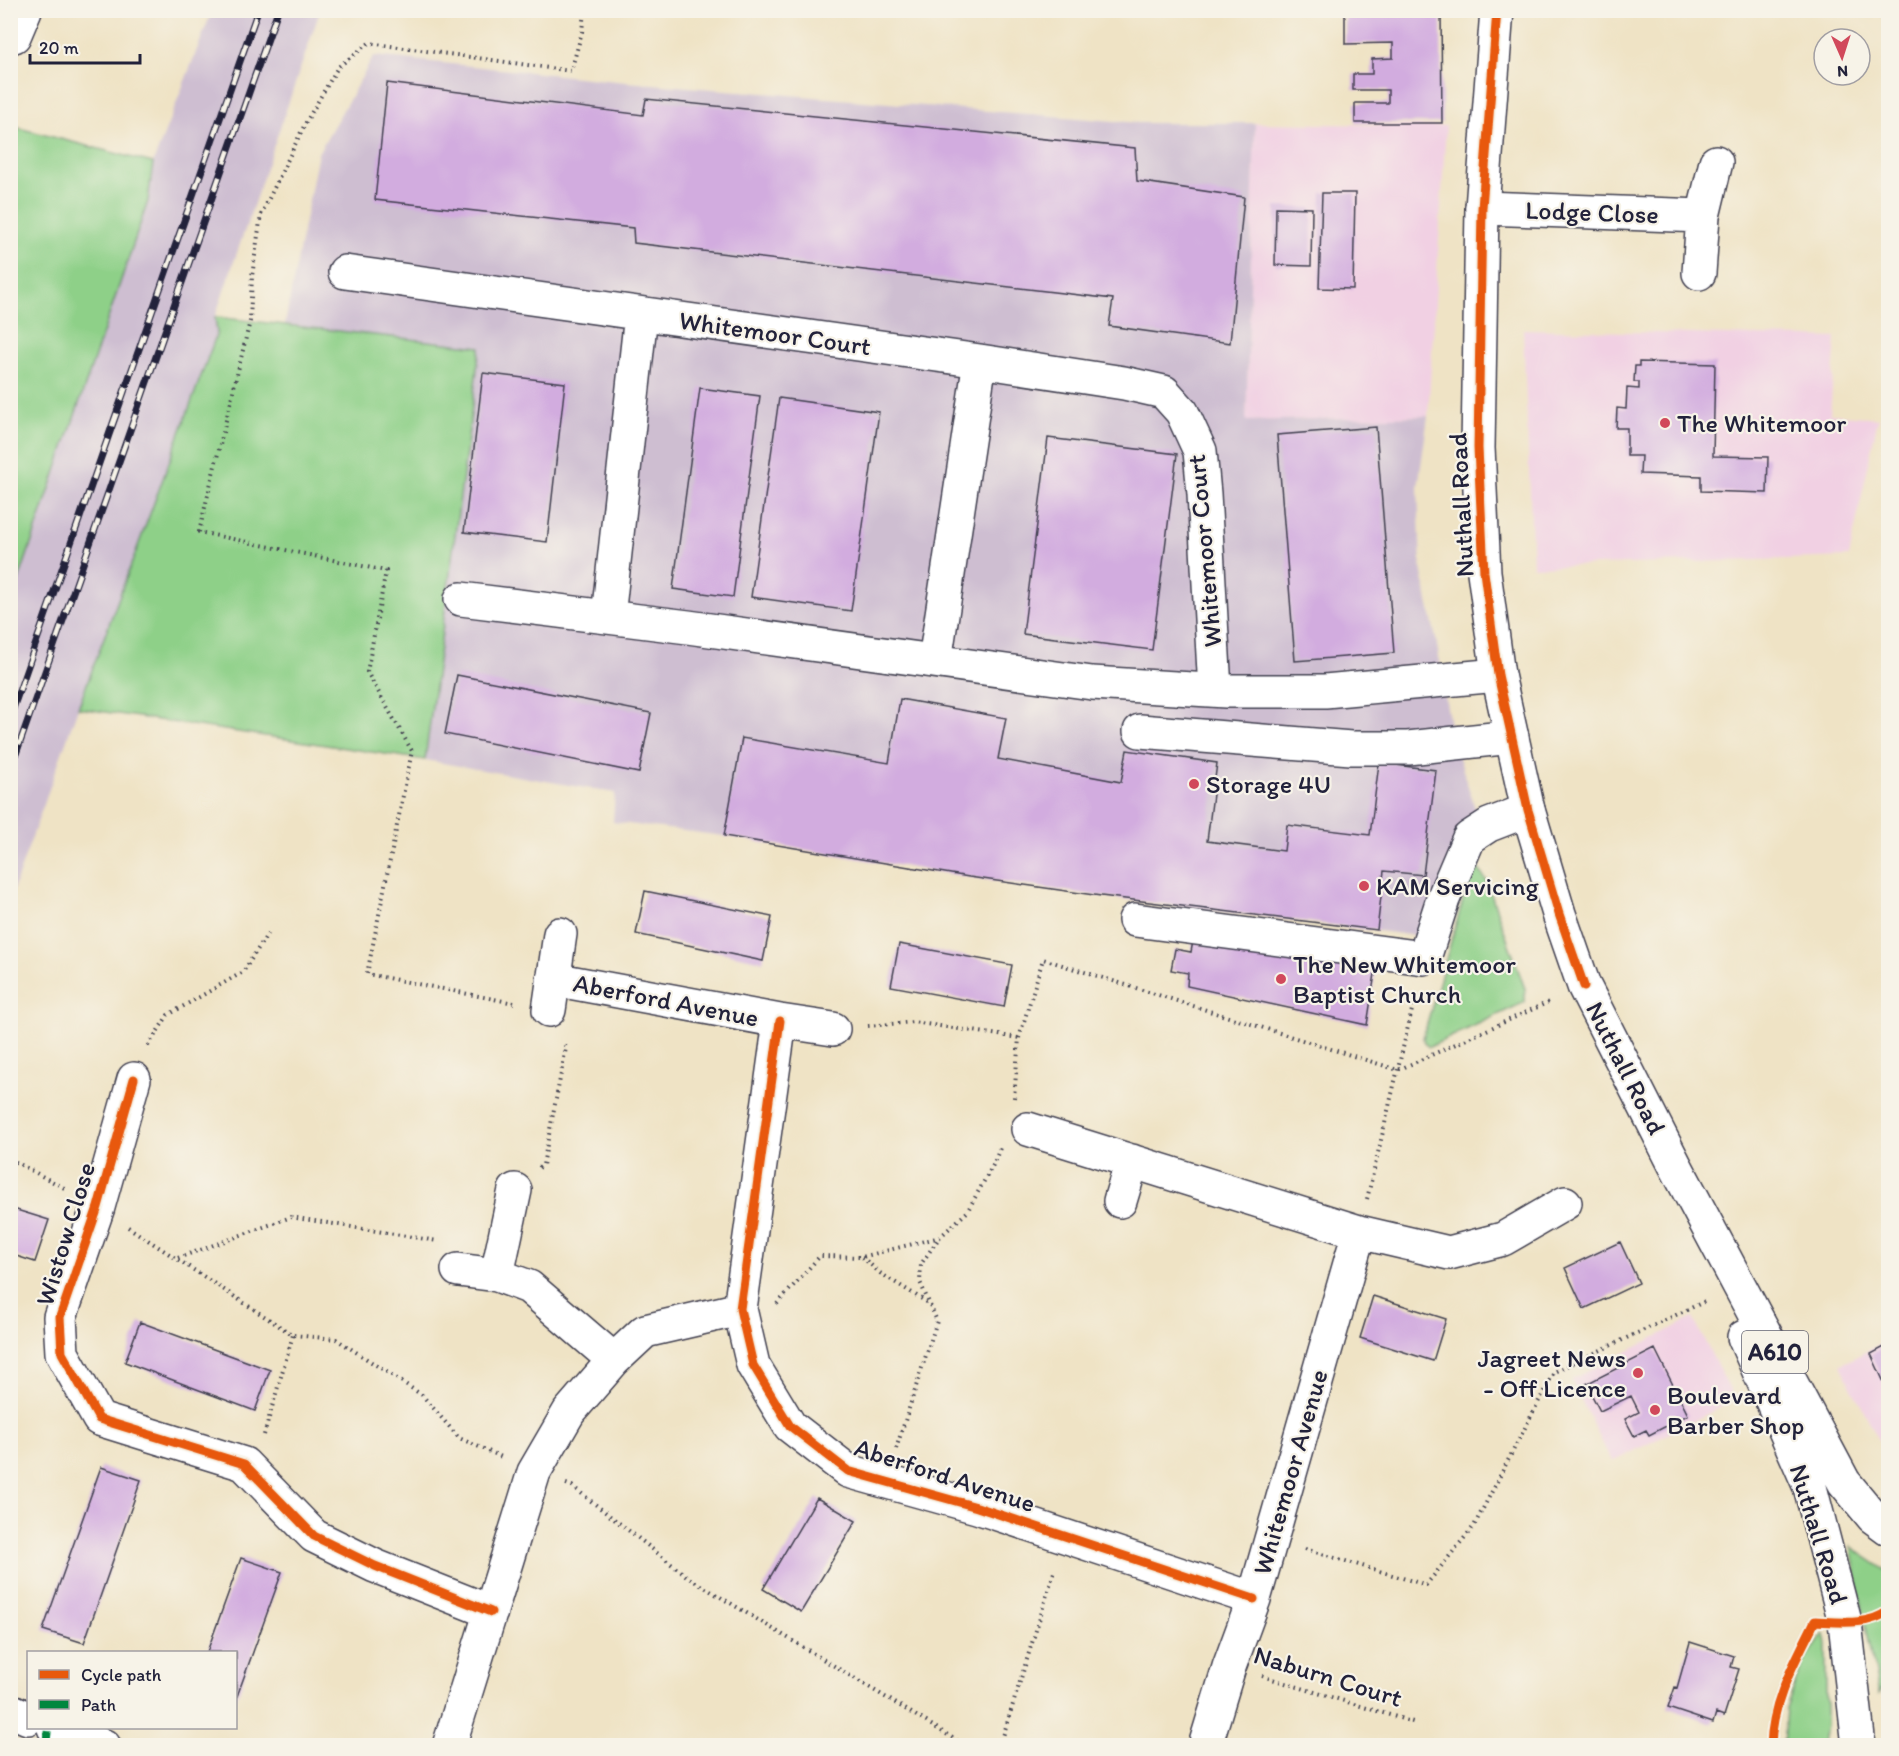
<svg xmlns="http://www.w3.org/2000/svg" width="1899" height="1756" font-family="Itim,sans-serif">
  <rect width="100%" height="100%" fill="#f7f3e8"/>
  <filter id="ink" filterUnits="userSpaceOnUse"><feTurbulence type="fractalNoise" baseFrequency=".0167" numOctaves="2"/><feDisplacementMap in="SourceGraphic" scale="12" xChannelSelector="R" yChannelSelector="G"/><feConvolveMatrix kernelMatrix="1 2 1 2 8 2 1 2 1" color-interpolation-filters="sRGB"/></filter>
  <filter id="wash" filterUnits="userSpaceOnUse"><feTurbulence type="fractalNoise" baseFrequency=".008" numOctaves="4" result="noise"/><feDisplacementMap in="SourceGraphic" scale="24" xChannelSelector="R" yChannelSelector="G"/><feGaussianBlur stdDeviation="1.35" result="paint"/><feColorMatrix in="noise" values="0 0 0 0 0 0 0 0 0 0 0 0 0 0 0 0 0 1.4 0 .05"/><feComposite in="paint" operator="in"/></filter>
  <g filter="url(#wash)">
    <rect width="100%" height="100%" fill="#efe3c5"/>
    <path fill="#f1d0e3" d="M1255 123 1446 126 1428 416 1246 421Z
      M1523 329 1836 338 1830 414 1878 418 1849 557 1533 567Z
      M1693 1318 1735 1400 1612 1462 1571 1380Z
      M1888 1340V1457L1840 1365Z"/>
    <path fill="#cebed1" d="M212 11H320L215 317 217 333 78 708 11 896V603L148 201 153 163Z
      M374 56 626 82 1139 123H1255L1246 421 1428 416 1418 487 1421 568 1436 639 1451 732 1478 818 1418 936 1101 896 969 877 724 836 613 822 615 793 425 760 480 348 285 324 318 153Z"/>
    <path fill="#8ed088" stroke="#587962" stroke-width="1.5" d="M11 126 153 163 148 201 11 603Z
      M215 317 480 347 425 760 78 708 217 333Z
      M1475 868 1480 871 1486 880 1525 989V1002L1429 1047 1424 1043 1423 1038 1470 876Z
      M1851 1547 1888 1572V1680L1879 1694Z
      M1824 1634 1826 1645V1725L1823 1745H1783L1786 1709 1802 1664Z"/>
    <g id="blocks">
      <path fill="#d2acdf" d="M1345 10H1441L1442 123H1355V103H1388V90H1353V74H1372V59L1393 58V43L1345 44Z
        M387 83 643 115 646 99 1135 148 1137 181 1244 197 1230 343 1109 326 1113 299 634 243 633 228 375 200Z
        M1322 193H1355L1353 289 1319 288Z
        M1276 207 1312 208 1311 266 1275 265Z
        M1639 362 1715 364 1713 456 1768 457 1767 493 1701 491V476L1640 474 1641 456H1627V428H1616L1617 408 1626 409 1627 388 1639 389V382H1634L1635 366H1639Z
        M483 373 565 383 547 542 464 532Z
        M700 388 760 396 733 597 673 589Z
        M779 398 879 412 851 611 751 597Z
        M1376 427 1394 653 1295 661 1277 435Z
        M1048 438 1177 454 1152 650 1023 634Z
        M457 675 651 713 639 773 445 734Z
        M900 699 1006 718 998 759 1121 782 1127 750 1217 763 1207 841 1284 851 1287 825 1370 835 1379 763 1436 770 1423 875 1384 871 1377 930 1101 896 969 877 724 836 742 738 889 763Z
        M645 891 772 917 763 961 636 934Z
        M1193 941 1376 967 1367 1025 1187 986 1188 973 1171 970 1175 949 1191 952Z
        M899 944 1012 965 1004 1007 891 986Z
        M10 1208 49 1220 35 1262 10 1254Z
        M1620 1242 1639 1283 1584 1309 1565 1268Z
        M1373 1296 1446 1319 1433 1361 1360 1338Z
        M140 1322 270 1370 255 1411 125 1362Z
        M1888 1345V1391L1871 1354Z
        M1655 1349 1688 1415 1649 1435 1646 1430 1634 1436 1625 1419 1639 1412 1631 1396 1600 1411 1586 1384Z
        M101 1467 141 1480 84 1643 43 1630Z
        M817 1498 856 1521 801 1612 763 1589Z
        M241 1558 282 1572 236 1699V1652H207Z
        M1690 1642 1734 1656 1731 1667 1739 1669 1724 1716 1716 1713 1713 1723 1668 1708 1675 1687 1677 1688Z"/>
    </g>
  </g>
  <g filter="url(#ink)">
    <use href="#blocks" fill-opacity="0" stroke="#413f50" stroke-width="1.5"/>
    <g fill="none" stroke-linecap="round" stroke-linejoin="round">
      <g stroke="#413f50" stroke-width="36">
        <path id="minor" d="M14 36 25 10
          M1482 208 1703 216 1699 273
          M1703 216 1716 162
          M345 272 980 361 1124 383 1164 392 1182 412 1200 451 1204 494 1215 690
          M461 599 688 627 1092 683 1226 691H1325L1498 675
          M608 617 641 314
          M935 661 980 361
          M1140 731 1351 748H1408L1512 737
          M1135 920 1424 958 1443 899 1469 838 1489 825 1528 810
          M553 979 780 1021 833 1029
          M549 1010 560 934
          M780 1021 740 1309 753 1365 790 1426 848 1471 977 1507 1254 1599
          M134 1079 98 1207 60 1317 62 1353 99 1419 244 1464 314 1536 375 1566 491 1612
          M1028 1129 1359 1232 1449 1253 1503 1239 1565 1203
          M1120 1201 1132 1161
          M458 1270 497 1275 529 1287 614 1360
          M497 1275 515 1190
          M10 1710 28 1718
          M54 1728 104 1746
          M449 1746 534 1472 569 1412 614 1360 645 1331 740 1309
          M1205 1746 1229 1667 1254 1599 1359 1232"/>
      </g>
      <g stroke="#413f50" stroke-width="36">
        <path id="major" d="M1497 10 1482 208 1478 448 1484 572 1498 675 1528 810 1559 914 1584 986 1675 1165 1844 1482 1873 1517 1888 1528
          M1744 1337 1810 1487 1845 1622 1859 1746"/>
      </g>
      <path stroke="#413f50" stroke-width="4" stroke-dasharray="1.5 4.5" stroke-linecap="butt" d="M514 1003 367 974 412 751 367 672 386 571 199 532 250 321 252 276 261 215 306 122 338 67 369 43 571 71 582 32 584 10
        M868 1026 913 1022 1019 1038
        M148 1046 168 1015 243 972 270 930
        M1014 1098 1019 1038 1043 959 1398 1070 1551 1001
        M10 1159 68 1190
        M539 1168 543 1165 566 1048 564 1042
        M1367 1199 1416 993
        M128 1227 293 1335 336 1339 422 1395 459 1438 504 1458
        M862 1257 880 1273 930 1304
        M178 1258 291 1217 437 1241
        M777 1304 820 1256 862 1257 940 1237 967 1212 993 1165 1000 1148
        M264 1435 293 1335
        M896 1449 937 1321 920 1282 921 1264 939 1238
        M566 1484 572 1486 689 1578 966 1746
        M1305 1549 1426 1585 1474 1526 1554 1372 1708 1300
        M1262 1676 1416 1723
        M1000 1746 1055 1569"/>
      <use href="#minor" stroke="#fff" stroke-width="33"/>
      <use href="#major" stroke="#fff" stroke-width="33"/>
      <g stroke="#22223b" stroke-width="7">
        <path id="rail" d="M10 717 258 10
          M10 771 278 10"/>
      </g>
      <use href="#rail" stroke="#f7f3e8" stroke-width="4.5" stroke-dasharray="14" stroke-linecap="butt"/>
      <path stroke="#00873e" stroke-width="8" stroke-dasharray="15 8" stroke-linecap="butt" d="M46 1746 48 1728"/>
      <g stroke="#f7f3e8" stroke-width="13">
        <path id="cycleway" d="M1497 10 1482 208 1478 448 1484 572 1498 675 1528 810 1559 914 1584 986
          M780 1021 740 1309 753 1365 790 1426 848 1471 977 1507 1254 1599
          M134 1079 98 1207 60 1317 62 1353 99 1419 244 1464 314 1536 375 1566 491 1612
          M1771 1746C1772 1700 1795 1662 1815 1621 1839 1622 1869 1626 1888 1611"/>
      </g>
      <use href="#cycleway" stroke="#e8590c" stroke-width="9"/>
    </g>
  </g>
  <g fill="#d1495b" stroke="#f7f3e8" stroke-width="2">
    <circle cx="1665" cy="423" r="6"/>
    <circle cx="1194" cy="784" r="6"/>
    <circle cx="1364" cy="886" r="6"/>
    <circle cx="1281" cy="979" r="6"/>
    <circle cx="1638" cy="1373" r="6"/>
    <circle cx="1655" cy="1410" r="6"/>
  </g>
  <g text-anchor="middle" stroke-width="4.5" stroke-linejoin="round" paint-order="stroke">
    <rect fill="#f7f3e8" stroke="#62616f" stroke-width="1.5" x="1742" y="1331" width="66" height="42" rx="4.5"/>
    <g font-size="24" font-weight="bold" fill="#22223b">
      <text x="1775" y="1360">A610</text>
    </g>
    <g font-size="26" fill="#22223b" stroke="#f7f3e8">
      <text transform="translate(1592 212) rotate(2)" y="9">Lodge Close</text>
      <text transform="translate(775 333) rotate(8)" y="9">Whitemoor Court</text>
      <text transform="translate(1461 505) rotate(-93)" y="9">Nuthall Road</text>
      <text transform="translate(1204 551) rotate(-95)" y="9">Whitemoor Court</text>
      <text transform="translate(666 1000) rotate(11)" y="9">Aberford Avenue</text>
      <text transform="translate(1626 1068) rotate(63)" y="9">Nuthall Road</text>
      <text transform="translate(65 1234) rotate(-73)" y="9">Wistow Close</text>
      <text transform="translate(1290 1472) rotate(-74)" y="9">Whitemoor Avenue</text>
      <text transform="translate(945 1475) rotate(18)" y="9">Aberford Avenue</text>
      <text transform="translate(1819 1534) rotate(73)" y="9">Nuthall Road</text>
      <text transform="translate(1328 1676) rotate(17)" y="9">Naburn Court</text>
    </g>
    <g font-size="26" fill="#22223b" stroke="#f7f3e8" text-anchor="start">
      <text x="1677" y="432">The Whitemoor</text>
      <text x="1206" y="793">Storage 4U</text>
      <text x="1376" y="895">KAM Servicing</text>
      <text x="1293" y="973">The New Whitemoor<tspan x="1293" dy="30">Baptist Church</tspan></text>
      <text x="1626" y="1367" text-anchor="end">Jagreet News<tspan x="1626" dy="30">- Off Licence</tspan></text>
      <text x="1667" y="1404">Boulevard<tspan x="1667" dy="30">Barber Shop</tspan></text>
    </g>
  </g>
  <rect width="1899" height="1756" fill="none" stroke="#f7f3e8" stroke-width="36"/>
  <rect x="27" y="1651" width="210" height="78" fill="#f7f3e8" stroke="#a29fa3" stroke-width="1.5"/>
  <rect x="39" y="1670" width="30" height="9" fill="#e8590c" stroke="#a29fa3" stroke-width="1.5"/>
  <text x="81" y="1681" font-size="18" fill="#22223b">Cycle path</text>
  <rect x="39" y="1700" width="30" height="9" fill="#00873e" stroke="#a29fa3" stroke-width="1.5"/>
  <text x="81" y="1711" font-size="18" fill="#22223b">Path</text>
  <g transform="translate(1842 57) rotate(177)"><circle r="28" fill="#f7f3e8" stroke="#a29fa3" stroke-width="1.5"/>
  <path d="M0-4.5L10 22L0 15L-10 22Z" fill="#d1495b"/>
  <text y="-9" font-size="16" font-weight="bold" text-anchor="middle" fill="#22223b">N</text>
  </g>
  <path d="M30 54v9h110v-9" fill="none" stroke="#22223b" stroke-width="3"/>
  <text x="39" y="54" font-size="18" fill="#22223b" stroke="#f7f3e8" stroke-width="4.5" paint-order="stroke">20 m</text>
</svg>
